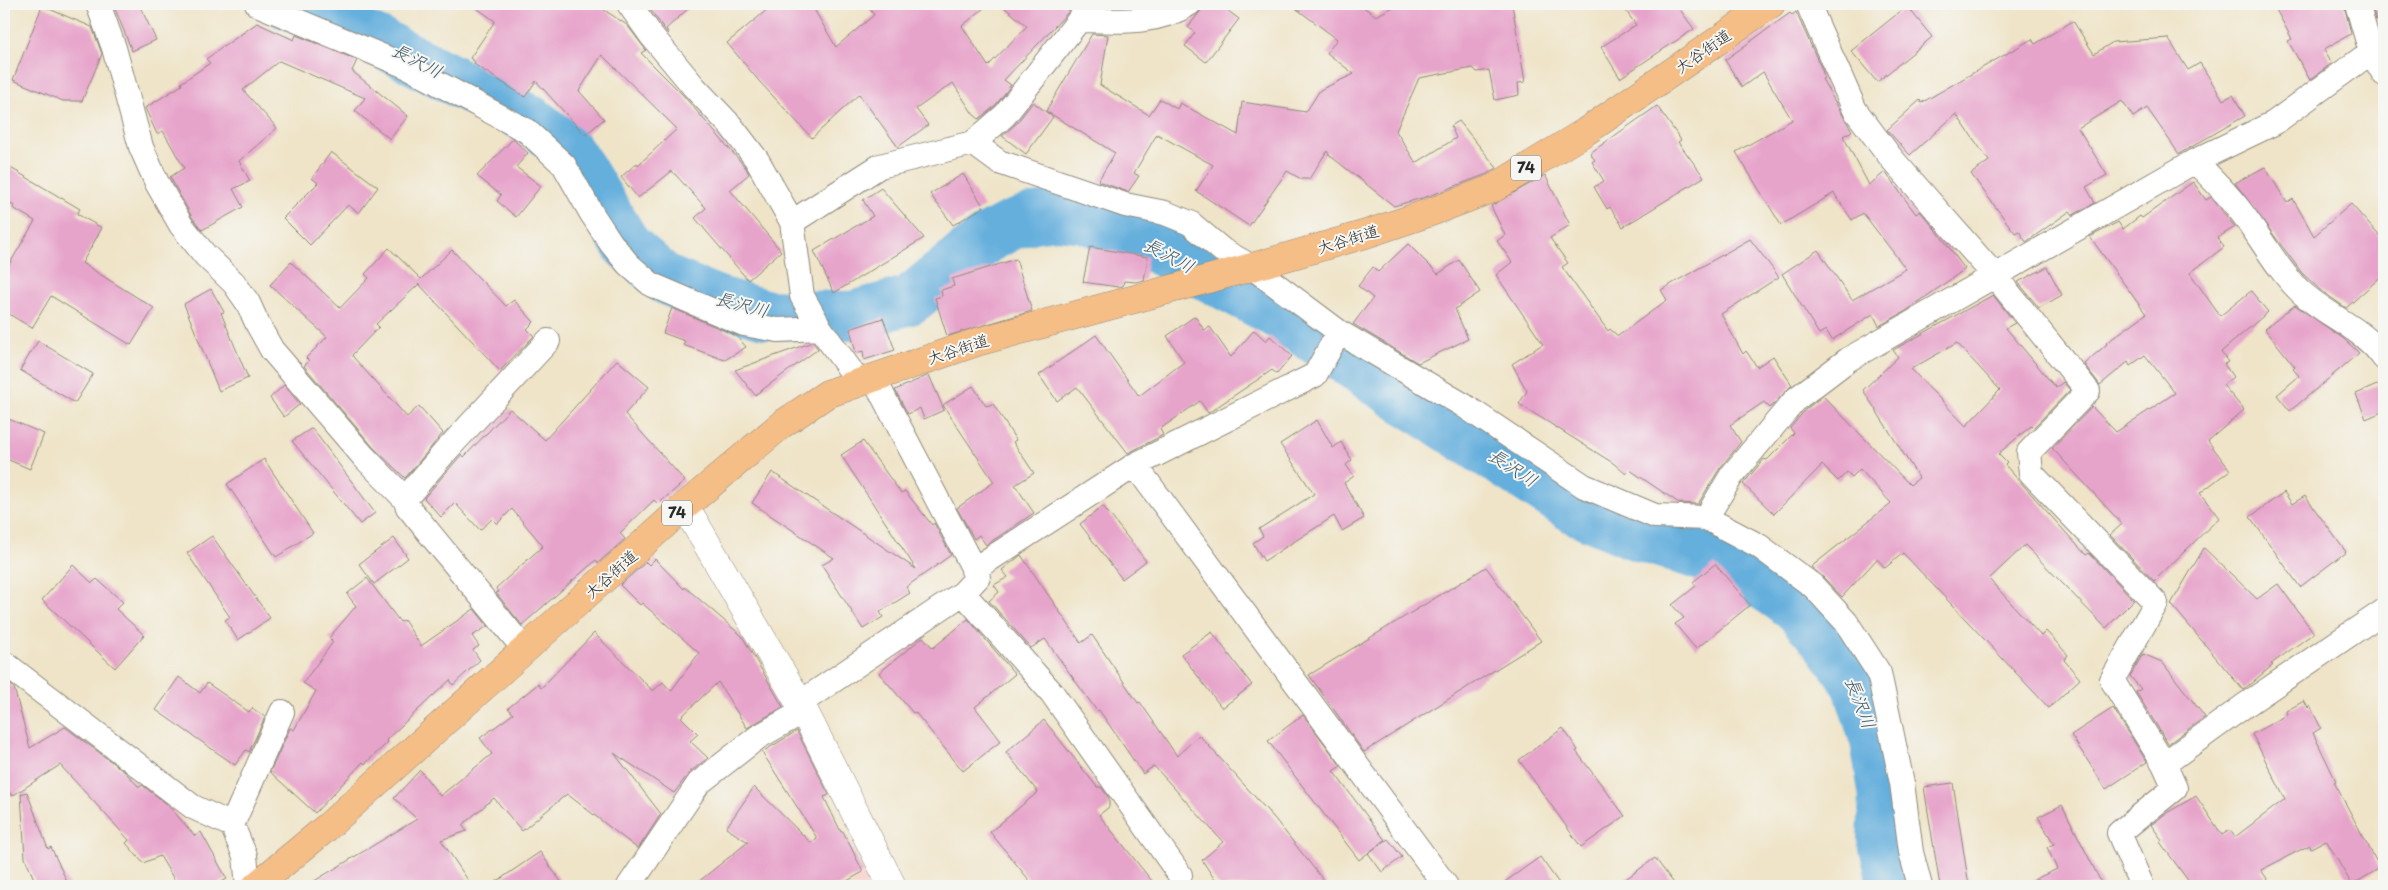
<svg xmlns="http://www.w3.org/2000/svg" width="2388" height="890" font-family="'Playpen Sans','Klee One',sans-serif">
  <rect width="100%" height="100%" fill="#f6f6f2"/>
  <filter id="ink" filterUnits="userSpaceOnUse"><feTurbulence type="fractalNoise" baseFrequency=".02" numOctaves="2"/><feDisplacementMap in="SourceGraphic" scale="10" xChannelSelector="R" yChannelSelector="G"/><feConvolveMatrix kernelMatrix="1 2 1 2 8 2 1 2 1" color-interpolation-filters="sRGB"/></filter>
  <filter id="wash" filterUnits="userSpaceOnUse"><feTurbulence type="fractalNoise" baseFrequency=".0096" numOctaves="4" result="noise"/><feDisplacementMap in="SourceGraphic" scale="20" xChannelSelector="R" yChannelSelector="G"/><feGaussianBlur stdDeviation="1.12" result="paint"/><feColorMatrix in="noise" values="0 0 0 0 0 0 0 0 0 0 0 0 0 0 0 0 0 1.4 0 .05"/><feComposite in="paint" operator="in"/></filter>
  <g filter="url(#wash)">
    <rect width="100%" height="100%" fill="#efe4c8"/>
    <path fill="#f7d0cf" d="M868 869 877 886H850Z"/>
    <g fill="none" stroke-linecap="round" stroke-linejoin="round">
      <path stroke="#65afdd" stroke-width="50" d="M286 4 379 42 531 120 564 145 581 169 627 246 666 280 715 300 768 315 852 316 910 300 986 239 1010 226 1033 218 1057 215 1083 218 1130 235 1275 312 1395 393 1578 511 1635 535 1736 567 1796 607 1829 644 1857 684 1875 741 1884 797 1882 838 1893 886"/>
    </g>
    <g id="blocks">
      <path fill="#e7a4cb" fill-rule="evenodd" d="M113 4H139L156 40 132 51Z
        M471 4H595L627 25 646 50 641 53 682 94 746 168 749 174 730 190 781 251 748 280 695 218 706 208 672 171 638 198 621 177 637 163 638 165 677 129 602 55 579 91 604 119 585 135 536 81 525 97 474 64 475 62 470 58 495 21Z
        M654 4H693L666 29 669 33 668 34 649 8Z
        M774 4H811L836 47 874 15 866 4H989L962 26 988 66 1027 26 1000 4H1069L1072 8 1004 80 1011 85 995 106 979 119 973 114 953 83 916 109 928 125 898 147 859 94 812 138 759 81 727 43Z
        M1206 4H1219L1239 19 1206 62 1185 46 1195 33 1188 27Z
        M1290 4H1359L1376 16 1399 4H1512L1525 82 1518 83 1519 95 1495 100 1489 70 1477 72 1473 68 1419 78 1396 131 1416 163 1456 138 1451 126 1459 121 1497 168 1487 174 1429 196 1394 206 1329 155 1327 151 1309 179H1301L1287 171 1249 226 1196 191 1213 165 1157 134 1134 173 1139 176 1128 192 1098 181 1115 153 1046 111 1092 34 1108 35 1100 85 1149 115 1160 99 1177 109 1180 103 1238 135 1242 102 1306 112 1320 90 1354 74 1327 53 1337 39Z
        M1621 4H1676L1694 29 1620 78 1601 47 1636 25Z
        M2273 4H2344L2351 34 2324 49 2332 63 2310 80 2288 41 2292 39Z
        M2371 4H2384V15L2376 20Z
        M42 6 92 27 102 54 82 101H63L13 80Z
        M1907 6 1932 37 1877 82 1851 51Z
        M1796 12 1822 70 1824 78 1822 79 1852 131 1843 136 1869 185 1885 172 1916 214 1920 211 1940 235 1965 269 1906 311 1879 326 1873 314 1832 340 1826 330 1819 334 1782 274 1818 250 1852 300 1906 269 1863 213 1852 220 1834 193 1781 225 1736 152 1792 120 1763 72 1742 87 1725 60 1790 13 1792 15Z
        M2073 21 2094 54 2113 42 2168 38 2188 70 2200 63 2223 100 2233 95 2245 116 2179 154 2147 108 2133 117 2122 101 2078 128 2107 175 2086 187 2095 203 2073 215 2070 211 2026 242 2019 231 2015 233 1971 174 1989 161 1956 114 1910 155 1887 130 1920 100 1921 103 2032 39 2035 44Z
        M257 23 294 40 296 35 357 60 352 71 408 116 390 139 355 111 365 98 279 61 243 90 277 128 239 161 250 181 233 189 243 207 202 230 192 217 170 177 184 168 163 131 157 134 145 108 182 85 181 83 210 63 206 59Z
        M1033 102 1053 117 1026 154 1002 136 1016 124Z
        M1657 106 1681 140 1678 142 1704 177 1623 227 1610 207 1607 209 1594 187 1604 181 1592 162 1595 160 1590 153Z
        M513 139 528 153 516 167 541 186 516 217 497 201 501 195 477 176Z
        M331 152 378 187 359 213 348 205 310 245 283 218 318 183 312 178Z
        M4 164 80 209 77 214 102 228 82 263 154 308 131 345 51 296 32 328 4 311V273L35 221 13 208 14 206 4 200Z
        M2265 167 2287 203 2293 199 2314 236 2351 204 2384 241V274L2346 308 2320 290 2302 273 2235 183Z
        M963 174 984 207 953 225 930 194Z
        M1545 175 1570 225 1550 238 1568 263 1562 267 1608 331 1610 329 1618 336 1667 300 1661 290 1750 239 1779 277 1721 314 1743 354 1746 351 1757 367 1773 356 1792 385 1770 408 1764 402 1730 425 1741 442 1720 468 1698 504 1679 503 1630 470 1626 474 1613 463 1519 404 1527 391 1512 364 1543 344 1496 275 1512 262 1497 241 1505 235 1491 206Z
        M2193 182 2206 200 2211 197 2235 227 2217 238 2224 247 2190 273 2220 316 2251 291 2268 312 2221 352 2228 362 2224 364 2233 377 2223 385 2244 410 2208 441 2230 470 2200 493 2219 518 2154 581 2110 535 2122 524 2052 448 2092 407 2116 432 2175 393 2145 355 2130 366 2128 362 2100 385 2084 364 2107 344 2106 343 2146 314 2090 237 2118 222 2123 229 2140 216 2142 218Z
        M881 188 924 238 834 293 814 251 873 216 863 200Z
        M1408 244 1438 274 1459 260 1480 292 1455 309 1468 339 1418 363 1353 324 1373 298 1358 286 1373 267 1378 272Z
        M1090 247 1148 257 1144 280 1136 282 1124 281 1123 286 1118 287 1083 282Z
        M389 248 421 279 452 250 506 306 514 300 534 322 527 329 534 336 500 371 419 284 376 324 379 327 352 355 354 358 407 417 419 406 443 433 405 478 374 448 304 366 309 361 306 358 327 337 270 285 291 262 340 308 369 278 365 274Z
        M1016 259 1032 311 947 336 935 298 942 296 941 290 954 286 952 279Z
        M2047 267 2062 295 2039 308 2018 282Z
        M211 289 224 312 221 313 248 378 219 391 184 304Z
        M1993 295 2015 323 2006 328 2056 388 2063 382 2070 390 2033 428 2031 426 1998 454 2007 463 2005 465 2086 555 2089 553 2134 600 2106 628 2025 545 1989 579 2041 636 2046 631 2068 655 2064 660 2080 679 2049 708 1903 553 1885 568 1877 559 1842 597 1823 577 1811 567 1891 503 1860 469 1852 477 1847 472 1838 481 1822 465 1774 514 1743 484 1764 459 1767 460 1794 433 1790 428 1806 409 1823 396 1910 485 1919 478 1863 390 1898 357 1893 350ZM1957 343 2000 390 1966 426 1911 369Z
        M2295 305 2344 339 2359 353 2290 411 2277 395 2299 376 2293 369 2295 367 2265 329Z
        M672 308 737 336 746 347 725 360 683 345 685 341 663 333Z
        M1195 316 1204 330 1210 327 1231 357 1254 330 1266 341 1270 336 1292 356 1277 374 1272 370 1208 413 1200 401 1160 429 1163 435 1128 453 1077 387 1057 401 1039 375 1096 335 1139 396 1184 362 1167 336Z
        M883 318 895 350 864 360 863 351 856 353 850 329Z
        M38 341 93 374 75 403 20 370Z
        M813 342 818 349 755 395 735 370Z
        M617 360 649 387 625 414 685 481 658 504 654 500 620 533 625 539 598 563 596 560 522 625 496 593 499 592 496 588 543 546 512 509 497 524 492 519 480 530 455 503 441 517 424 498 462 454 464 457 510 409 545 440Z
        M929 375 944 410 924 419 920 408 908 414 895 390Z
        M2384 382V411L2366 419 2356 394Z
        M284 385 300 404 284 417 270 398Z
        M973 386 986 406 993 404 1016 440 1013 442 1034 473 1015 485 1034 513 986 545 979 535 974 539 957 508 994 482 943 405Z
        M4 417 44 434 30 469 4 458Z
        M1317 420 1333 448 1341 442 1352 460 1346 465 1354 476 1344 483 1364 518 1342 531 1334 516 1264 561 1253 543 1263 536 1259 529 1314 494 1280 444Z
        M312 428 375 513 360 524 292 441Z
        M863 441 901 493 905 491 932 525 934 523 951 555 906 587 910 593 880 612 883 617 863 629 822 565 834 558 752 503 772 472 916 569 841 455Z
        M264 459 313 533 276 557 227 484Z
        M2284 492 2292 504 2305 496 2346 552 2300 587 2250 517Z
        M1103 506 1146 561 1122 579 1080 524Z
        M212 536 270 618 238 640 225 620 230 617 187 553Z
        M394 538 408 558 374 584 359 564Z
        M2204 548 2257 599 2278 584 2314 633 2271 664 2273 665 2243 690 2171 604Z
        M1021 555 1081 643 1092 635 1138 703 1140 702 1177 756 1199 735 1275 819 1328 886H1219L1202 860 1223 842 1154 766 1143 774 1099 710 1097 711 1045 639 1031 648 989 601 999 592 994 585 1008 577 1002 570Z
        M655 559 684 589 685 587 742 636 783 707 747 728 718 682 681 717 698 734 690 741 708 758 690 772 674 793 614 753 661 814 638 849 567 794 522 831 494 798 462 825 467 831 441 840 472 886H306L417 819 394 798 420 770 440 796 492 754 480 738 513 714 508 708 538 684 541 688 594 633 653 691 663 682 671 691 699 653 642 603 640 605 620 585 646 562 649 565Z
        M1715 564 1750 605 1696 649 1675 624 1684 618 1672 605 1696 586 1693 582Z
        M73 565 92 583 97 579 123 602 116 609 144 635 115 668 42 600Z
        M1486 567 1541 641 1364 752 1309 675Z
        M367 578 400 622 404 620 421 646 474 609 488 626 472 636 479 646 473 650 480 660 453 685 450 680 386 740 388 742 365 764 363 762 315 813 270 772 290 728 294 730 316 691 303 683 333 642 329 638 356 606 347 594Z
        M968 619 1015 674 975 707 1001 741 963 771 915 712 913 713 879 673 923 637 933 648Z
        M1212 632 1252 685 1222 708 1181 654Z
        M2143 654 2162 662 2205 717 2168 744 2136 692 2141 689 2130 676Z
        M179 677 200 693 207 683 249 712 252 708 265 717 249 752 246 750 235 765 156 710Z
        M4 680 14 688 30 748 65 727 125 772 139 787 142 785 167 804 195 836 201 832 227 879 214 886H178L160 856 143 863 126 843 129 840 60 765 12 796 4 783Z
        M2304 701 2308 708 2310 706 2321 728 2313 733 2336 781 2334 782 2380 868 2352 885 2326 840 2311 848 2310 845 2261 870 2272 886H2192L2160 842 2162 840 2151 825 2165 814 2196 796 2222 835 2230 830 2235 837 2285 799 2252 734 2287 715 2286 711Z
        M2113 708 2147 762 2106 789 2071 735Z
        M1303 715 1341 766 1333 771 1385 840 1359 860 1268 741Z
        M1044 720 1097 787H1101L1109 798V807L1099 815 1156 886H1034L990 832 1038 792 1006 752Z
        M1563 728 1578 750 1576 751 1625 816 1581 847 1519 760Z
        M797 731 829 795 824 797 841 832 843 831 863 872 838 886H693L748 842 726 828 754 787 811 843 817 838 762 752Z
        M1953 783 1969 886H1940L1924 787Z
        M27 792 48 849 51 847 69 886H37L25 858 21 794Z
        M2062 805 2103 886H2020L2057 869 2047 847 2054 844 2038 817Z
        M1388 839 1402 857 1382 872 1368 853Z
        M540 852 564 886H490Z
        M1540 857 1561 886H1499Z
        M1655 858 1676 886H1616Z"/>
    </g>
  </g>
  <g filter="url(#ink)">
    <use href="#blocks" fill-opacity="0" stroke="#8d887a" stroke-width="1"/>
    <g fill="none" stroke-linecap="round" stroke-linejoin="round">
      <g stroke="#8d887a" stroke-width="26">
        <path id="minor" d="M98 4 114 48 141 147 157 183 181 225 205 255 234 283 248 303 258 325 272 350 364 457 405 499 408 507 525 650
          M257 4 408 67 527 131 564 165 592 214 611 243 628 264 652 285 744 324 778 330 820 328
          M629 4 651 35 695 88 731 126 757 160 792 222 802 296 820 328 859 382
          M1808 4 1855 110 1892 159 1995 276 2088 391 2029 452 2031 473 2156 603 2112 680 2164 764 2175 788 2119 833 2142 886
          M2357 4 2371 52 2384 74
          M973 143 999 162 1125 205 1165 213 1190 223 1222 250 1252 267 1339 332 1463 405 1584 486 1655 516 1706 518 1759 546 1813 586 1846 622 1879 673 1902 783 1911 852 1920 886
          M2195 161C2208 175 2222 188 2234 203 2258 231 2274 266 2301 292 2328 317 2362 327 2384 358
          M792 222 880 166 973 143 1005 115 1079 20C1116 21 1156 25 1189 4
          M1135 465 1446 886
          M405 499 444 453 548 341
          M1706 518 1732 475 1796 399 1849 359 2195 161 2274 123 2371 52
          M973 570 1135 465 1315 375 1339 332
          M963 593 1052 693 1180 875
          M4 663 193 807 232 825
          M800 703 963 593 978 577 873 377
          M2164 764 2244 706 2384 611
          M248 886 245 856 232 825 282 712
          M629 886 699 783 758 737 804 711"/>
      </g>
      <g stroke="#8d887a" stroke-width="29">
        <path id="tertiary" d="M685 506 804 711 892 886"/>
      </g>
      <g stroke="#8d887a" stroke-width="29">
        <path id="primary" d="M256 886 326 828 685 506 781 425 827 394 977 342 1252 267 1366 234 1434 211 1494 188 1585 132 1771 4"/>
      </g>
      <use href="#minor" stroke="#fff" stroke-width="24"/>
      <use href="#tertiary" stroke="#fff" stroke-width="28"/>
      <use href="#primary" stroke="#f6be87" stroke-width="28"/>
    </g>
  </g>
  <g text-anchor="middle" stroke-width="4" stroke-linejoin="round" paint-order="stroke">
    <g fill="#f6f6f2" stroke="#686867" stroke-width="1">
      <rect x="1511" y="155.5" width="30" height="25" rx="4"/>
      <rect x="662" y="500.5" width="30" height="25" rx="4"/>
    </g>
    <g font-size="15" font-weight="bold" fill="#2b2b2b">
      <text x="1526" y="173">74</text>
      <text x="677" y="518">74</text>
    </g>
    <g font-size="16" fill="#2b2b2b" stroke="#f6f6f2">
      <text transform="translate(1703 51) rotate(-35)" y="6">大谷街道</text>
      <text transform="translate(1348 239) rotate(-17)" y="6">大谷街道</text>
      <text transform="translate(958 349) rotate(-18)" y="6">大谷街道</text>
      <text transform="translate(611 574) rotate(-42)" y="6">大谷街道</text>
    </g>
    <g font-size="18" font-style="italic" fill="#3f5969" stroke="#f6f6f2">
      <text transform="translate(417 61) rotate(27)" y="6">長沢川</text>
      <text transform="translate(1169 256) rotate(28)" y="6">長沢川</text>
      <text transform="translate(742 305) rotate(15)" y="6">長沢川</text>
      <text transform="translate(1513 468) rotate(33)" y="6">長沢川</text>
      <text transform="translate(1860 703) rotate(69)" y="6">長沢川</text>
    </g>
  </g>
  <rect width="2388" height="890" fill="none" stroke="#f6f6f2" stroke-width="20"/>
</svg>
